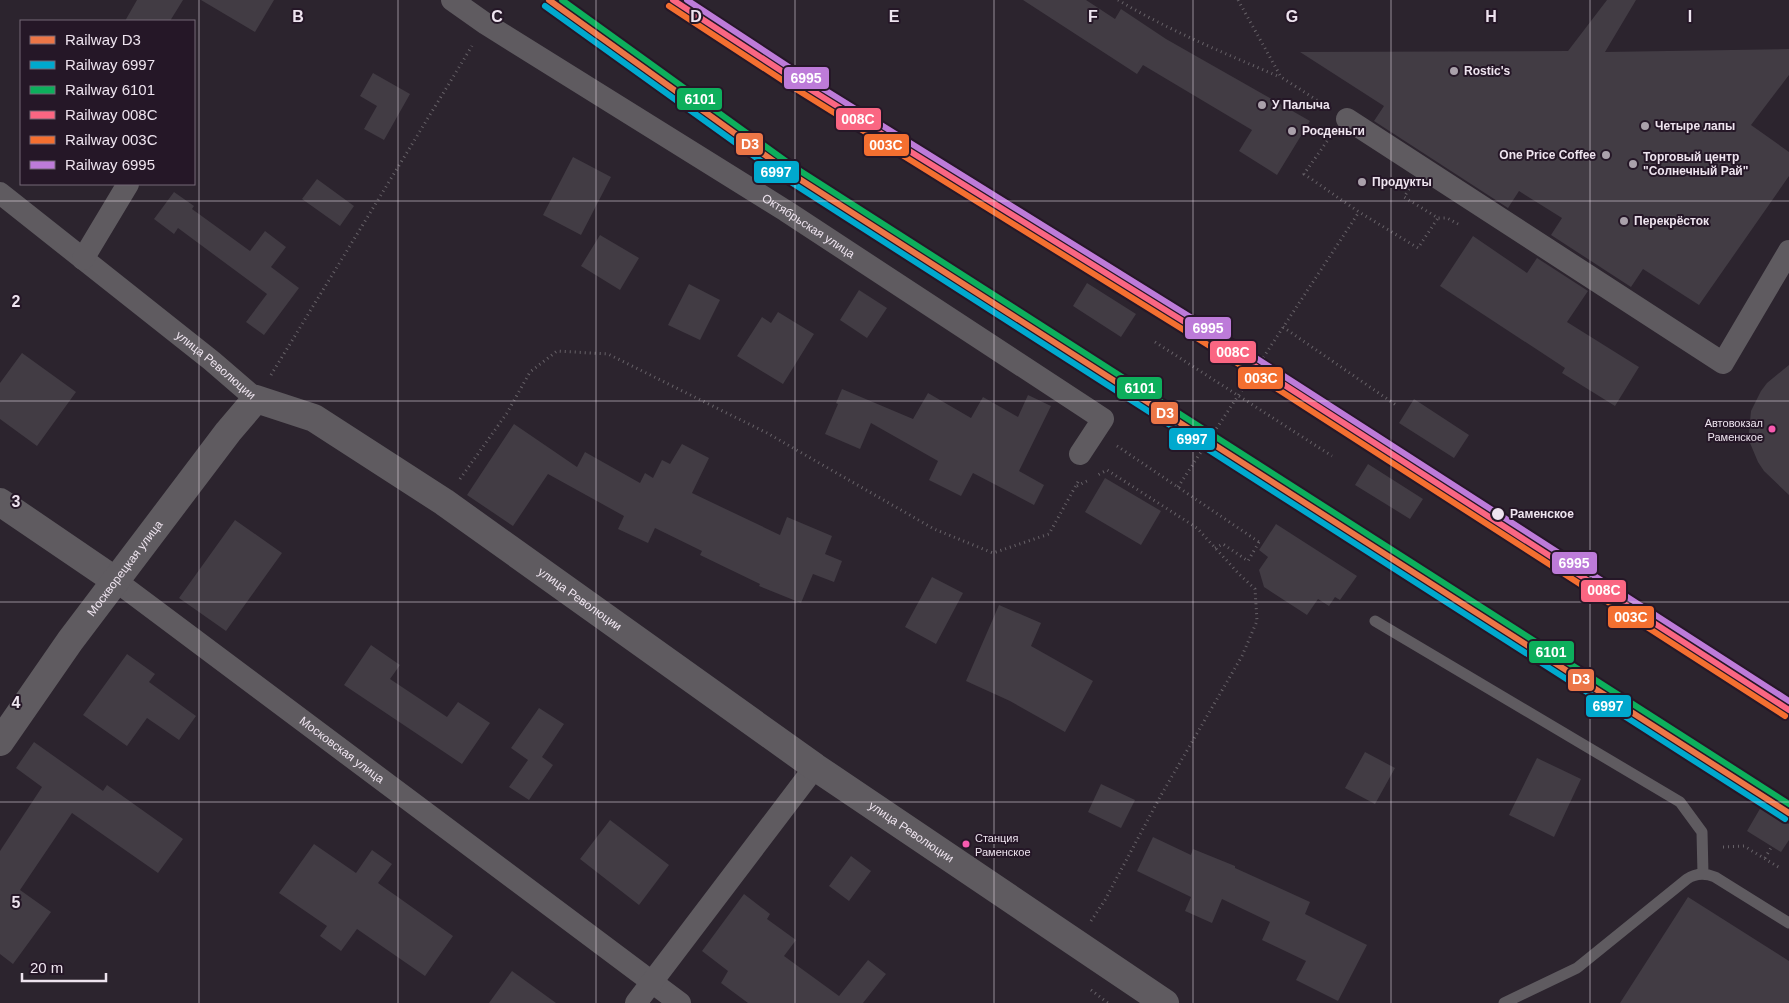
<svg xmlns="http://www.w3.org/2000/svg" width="1789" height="1003" font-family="Helvetica,sans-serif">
  <rect width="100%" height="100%" fill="#2c242e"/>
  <path fill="#423c44" d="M137 0H183L170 21H125Z
    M201 0H274L255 32Z
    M1023 0H1086L1115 19 1121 9 1166 39 1310 121 1277 175 1239 151 1252 130 1143 65 1137 74Z
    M1607 0H1636L1605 52 1789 49V75L1751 125 1789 152V176L1699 305 1643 269 1631 287 1551 235 1562 218 1519 191 1508 208 1374 121 1384 106 1300 52 1568 51Z
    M373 73 410 94 384 140 364 129 377 106 360 96Z
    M573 157 611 177 581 235 543 215Z
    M317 179 354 206 340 226 302 199Z
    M174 192 194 206 192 209 250 251 265 231 286 247 271 267 299 288 264 335 246 322 267 294 178 228 174 234 154 219Z
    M600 235 639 258 620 290 581 266Z
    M1473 236 1527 273 1537 258 1588 291 1567 322 1639 367 1615 406 1562 373 1565 368 1440 286Z
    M1087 283 1136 314 1121 337 1073 306Z
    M689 284 720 300 700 340 668 325Z
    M859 290 887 308 867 338 840 320Z
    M778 312 814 334 783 384 737 356 762 317 771 323Z
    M22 353 76 392 37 446 0 419V383Z
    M1789 365V495L1764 471 1758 462 1750 443 1749 432 1751 411 1761 391 1767 383Z
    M842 389 913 419 928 393 971 418 983 397 1018 417 1028 395 1051 406 1019 471 1044 485 1034 505 973 473 961 496 929 480 938 461 871 423 860 449 825 434 838 404 836 403Z
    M1414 399 1469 435 1454 458 1399 423Z
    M514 424 577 467 585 452 640 483 645 473 653 478 662 460 670 464 682 444 709 458 692 493 780 535 787 517 832 536 825 554 842 561 834 582 813 574 801 603 759 586 760 584 700 555 702 551 655 528 648 543 618 529 624 516 548 474 513 526 467 495Z
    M1368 464 1423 499 1410 519 1355 485Z
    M1105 478 1161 511 1141 545 1085 512Z
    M235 520 282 553 226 631 179 598Z
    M1276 524 1357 576 1340 600 1335 597 1329 606 1318 599 1307 615 1264 587 1259 570 1268 557 1259 550Z
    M932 577 963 593 936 644 905 627Z
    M999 605 1041 623 1031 646 1093 681 1065 732 1010 701 966 681Z
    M371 645 400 665 390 679 447 717 458 702 490 723 462 764 344 685Z
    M127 654 155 674 149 682 196 716 179 740 147 718 127 746 83 715Z
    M539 708 564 724 542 757 553 765 529 800 509 787 528 760 511 748Z
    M34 742 103 791 107 785 183 839 158 873 72 813 20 890 51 912 13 964 0 954V851L42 787 16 768Z
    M1365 752 1395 768 1375 804 1345 788Z
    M1537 758 1581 779 1554 837 1509 815Z
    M1101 784 1135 800 1121 828 1088 812Z
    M1761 807 1789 824V840L1781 852 1747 831Z
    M610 820 669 865 639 905 580 859Z
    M1153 837 1191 855 1193 849 1235 866V868L1310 902 1305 914 1367 945 1338 1001 1296 980 1306 961 1262 940 1270 922 1222 899 1212 923 1185 911 1191 897 1137 871Z
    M314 844 356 873 372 850 392 864 378 883 453 936 425 976 357 929 341 951 320 936 327 926 279 893Z
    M851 856 871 871 849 901 829 886Z
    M744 894 770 914 767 919 796 940 784 956 839 996 868 960 886 974 863 1003H748L721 983 728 971 702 951Z
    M1688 897 1789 961V1003H1620Z
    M512 971 556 1003H489Z"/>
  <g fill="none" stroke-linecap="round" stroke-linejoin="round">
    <path stroke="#676268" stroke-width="3" stroke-dasharray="1 4" stroke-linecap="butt" d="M1118 0C1168 30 1226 54 1280 77
      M1238 0 1281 77 1326 106
      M1330 137 1304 174 1359 212 1418 248 1438 218
      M1409 189 1404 197 1438 218H1447L1458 224
      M1283 327 1396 405
      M1155 342 1332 456
      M271 375 472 46
      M1117 446 1259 542
      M460 479 507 413 530 372 557 351 608 354 767 433 934 529 993 553 1049 534 1079 480
      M1077 486 1089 480
      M1178 487 1359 212
      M1215 548 1223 544 1248 561 1259 542 1262 544
      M1723 847 1744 846 1780 868
      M1765 858 1772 846
      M1091 921 1105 900 1160 797 1242 656 1257 621 1255 589 1239 574 1197 528 1107 470 1096 476
      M1091 990 1108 1003"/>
    <path stroke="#5f5b60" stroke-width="11" d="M1375 621 1680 802 1702 832 1703 874
      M1504 1003 1577 968 1687 879C1696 873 1705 873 1715 877L1789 923"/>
    <g stroke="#5f5b60" stroke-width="22">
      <path id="s1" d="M452 0 486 24 786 211 1103 419 1080 454"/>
      <path d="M1347 119 1723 363 1789 251"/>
      <path id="s2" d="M0 193 212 361 256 399"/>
      <path d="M83 259 128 184"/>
      <path id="s3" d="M116 581 680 1003"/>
      <path d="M636 1003 815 767"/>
    </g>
    <g stroke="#5f5b60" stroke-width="28">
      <path d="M0 502 116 581"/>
      <path id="s4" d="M0 742 70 641 228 432 256 399 314 418 444 502 815 767 1165 1003"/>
    </g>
    <g stroke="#251727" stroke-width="10">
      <path id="rail-1" d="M549 0 790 173 1789 813"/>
    </g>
    <g stroke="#251727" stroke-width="10">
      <path id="rail-2" d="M545 6 786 179 1785 819"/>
    </g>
    <g stroke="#251727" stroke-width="10">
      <path id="rail-3" d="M562 0 794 167 1789 804"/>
    </g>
    <g stroke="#251727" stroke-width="10">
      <path id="rail-4" d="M673 0 800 83 1241 357 1789 710"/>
    </g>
    <g stroke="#251727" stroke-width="10">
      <path id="rail-5" d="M669 6 796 89 1237 363 1785 716"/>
    </g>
    <g stroke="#251727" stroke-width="10">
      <path id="rail-6" d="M687 0 804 77 1245 351 1789 701"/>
    </g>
    <use href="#rail-1" stroke="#ec7647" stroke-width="6"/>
    <use href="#rail-2" stroke="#00a9ce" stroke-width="6"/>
    <use href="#rail-3" stroke="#0daf5c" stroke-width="6"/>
    <use href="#rail-4" stroke="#fa6682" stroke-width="6"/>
    <use href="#rail-5" stroke="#f46f30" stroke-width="6"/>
    <use href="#rail-6" stroke="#bd7bd9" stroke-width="6"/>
  </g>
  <path fill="none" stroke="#eee4ef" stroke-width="1" stroke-opacity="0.55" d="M199 0V1003M398 0V1003M596 0V1003M795 0V1003M994 0V1003M1193 0V1003M1391 0V1003M1590 0V1003M0 201H1789M0 401H1789M0 602H1789M0 802H1789"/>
  <g fill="#aaa1ab" stroke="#251727" stroke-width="2">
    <circle cx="1454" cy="71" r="5"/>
    <circle cx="1262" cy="105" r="5"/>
    <circle cx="1645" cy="126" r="5"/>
    <circle cx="1292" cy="131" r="5"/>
    <circle cx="1606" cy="155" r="5"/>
    <circle cx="1633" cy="164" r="5"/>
    <circle cx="1362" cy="182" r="5"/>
    <circle cx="1624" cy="221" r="5"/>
  </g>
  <g fill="#f75aaf" stroke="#251727" stroke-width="2">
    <circle cx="1772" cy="429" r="4.5"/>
    <circle cx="966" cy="844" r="4.5"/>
  </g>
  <circle fill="#eee4ef" stroke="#251727" stroke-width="2" cx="1498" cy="514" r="7"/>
  <g text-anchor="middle" stroke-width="4" stroke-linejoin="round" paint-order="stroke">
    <g font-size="11" fill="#eee4ef" stroke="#251727" text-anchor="end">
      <text x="1763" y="427">Автовокзал<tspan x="1763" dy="14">Раменское</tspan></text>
      <text x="975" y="842" text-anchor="start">Станция<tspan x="975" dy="14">Раменское</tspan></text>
    </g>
    <g font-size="12" font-weight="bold" fill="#eee4ef" stroke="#251727" text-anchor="start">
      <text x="1464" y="75">Rostic's</text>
      <text x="1272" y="109">У Палыча</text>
      <text x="1655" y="130">Четыре лапы</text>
      <text x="1302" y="135">Росденьги</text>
      <text x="1596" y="159" text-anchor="end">One Price Coffee</text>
      <text x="1643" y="161">Торговый центр<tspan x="1643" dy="14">"Солнечный Рай"</tspan></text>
      <text x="1372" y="186">Продукты</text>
      <text x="1634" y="225">Перекрёсток</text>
    </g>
    <g font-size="12" fill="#eee4ef" stroke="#251727">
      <text dy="4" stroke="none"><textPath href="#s1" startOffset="422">Октябрьская улица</textPath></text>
      <text dy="4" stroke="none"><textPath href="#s2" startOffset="276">улица Революции</textPath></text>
      <text dy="4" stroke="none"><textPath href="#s4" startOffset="214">Москворецкая улица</textPath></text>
      <text dy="4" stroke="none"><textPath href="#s4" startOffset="811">улица Революции</textPath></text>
      <text dy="4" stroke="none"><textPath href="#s3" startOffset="282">Московская улица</textPath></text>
      <text dy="4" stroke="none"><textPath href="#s4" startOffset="1216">улица Революции</textPath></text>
    </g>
    <g font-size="12" font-weight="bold" fill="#eee4ef" stroke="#251727" text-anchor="start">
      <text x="1510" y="518">Раменское</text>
    </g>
  </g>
  <g font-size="16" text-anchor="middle" font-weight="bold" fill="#eee4ef" stroke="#251727" stroke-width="4" stroke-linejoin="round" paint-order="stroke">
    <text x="298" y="22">B</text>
    <text x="497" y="22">C</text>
    <text x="696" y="22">D</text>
    <text x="894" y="22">E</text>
    <text x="1093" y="22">F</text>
    <text x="1292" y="22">G</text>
    <text x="1491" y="22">H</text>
    <text x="1690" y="22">I</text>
    <text x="16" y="307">2</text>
    <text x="16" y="507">3</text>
    <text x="16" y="708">4</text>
    <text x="16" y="908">5</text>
  </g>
  <g stroke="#251727" stroke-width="2">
    <rect x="783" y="66" width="47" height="24" rx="5" fill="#bd7bd9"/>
    <rect x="676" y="87" width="47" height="24" rx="5" fill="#0daf5c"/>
    <rect x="835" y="107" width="47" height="24" rx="5" fill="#fa6682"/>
    <rect x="735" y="132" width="29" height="24" rx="5" fill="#ec7647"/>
    <rect x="863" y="133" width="47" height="24" rx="5" fill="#f46f30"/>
    <rect x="753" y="160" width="47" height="24" rx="5" fill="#00a9ce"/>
    <rect x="1184" y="316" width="48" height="24" rx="5" fill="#bd7bd9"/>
    <rect x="1209" y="340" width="48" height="24" rx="5" fill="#fa6682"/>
    <rect x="1237" y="366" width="47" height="24" rx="5" fill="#f46f30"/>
    <rect x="1116" y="376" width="47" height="24" rx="5" fill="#0daf5c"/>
    <rect x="1150" y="401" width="29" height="24" rx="5" fill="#ec7647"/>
    <rect x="1168" y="427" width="48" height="24" rx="5" fill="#00a9ce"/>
    <rect x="1551" y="551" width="47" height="24" rx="5" fill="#bd7bd9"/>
    <rect x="1580" y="579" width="47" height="24" rx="5" fill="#fa6682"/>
    <rect x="1607" y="605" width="48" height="24" rx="5" fill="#f46f30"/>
    <rect x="1528" y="640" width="47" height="24" rx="5" fill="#0daf5c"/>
    <rect x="1567" y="668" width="28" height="24" rx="5" fill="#ec7647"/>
    <rect x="1585" y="694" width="47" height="24" rx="5" fill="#00a9ce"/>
  </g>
  <g font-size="14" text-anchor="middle" font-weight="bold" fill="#fff">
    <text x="806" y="83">6995</text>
    <text x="700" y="104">6101</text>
    <text x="858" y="124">008С</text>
    <text x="750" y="149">D3</text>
    <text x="886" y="150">003С</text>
    <text x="776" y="177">6997</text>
    <text x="1208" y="333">6995</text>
    <text x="1233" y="357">008С</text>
    <text x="1261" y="383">003С</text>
    <text x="1140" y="393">6101</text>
    <text x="1165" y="418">D3</text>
    <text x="1192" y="444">6997</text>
    <text x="1574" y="568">6995</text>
    <text x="1604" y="595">008С</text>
    <text x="1631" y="622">003С</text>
    <text x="1551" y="657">6101</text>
    <text x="1581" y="684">D3</text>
    <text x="1608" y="711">6997</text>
  </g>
  <rect x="20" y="20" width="175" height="165" fill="#251727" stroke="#756977"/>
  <rect x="30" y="36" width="25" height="8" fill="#ec7647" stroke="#756977"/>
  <text x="65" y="45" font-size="15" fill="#eee4ef">Railway D3</text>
  <rect x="30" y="61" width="25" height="8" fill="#00a9ce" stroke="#756977"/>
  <text x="65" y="70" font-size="15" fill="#eee4ef">Railway 6997</text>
  <rect x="30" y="86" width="25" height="8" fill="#0daf5c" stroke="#756977"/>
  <text x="65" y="95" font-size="15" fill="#eee4ef">Railway 6101</text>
  <rect x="30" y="111" width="25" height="8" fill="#fa6682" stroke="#756977"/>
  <text x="65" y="120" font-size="15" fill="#eee4ef">Railway 008С</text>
  <rect x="30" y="136" width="25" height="8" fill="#f46f30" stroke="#756977"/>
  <text x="65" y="145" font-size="15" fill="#eee4ef">Railway 003С</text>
  <rect x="30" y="161" width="25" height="8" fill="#bd7bd9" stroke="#756977"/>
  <text x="65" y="170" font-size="15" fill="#eee4ef">Railway 6995</text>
  <path d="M22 973v8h84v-8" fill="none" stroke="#eee4ef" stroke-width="2.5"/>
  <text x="30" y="973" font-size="15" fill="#eee4ef" stroke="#251727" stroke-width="4" paint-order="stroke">20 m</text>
</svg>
